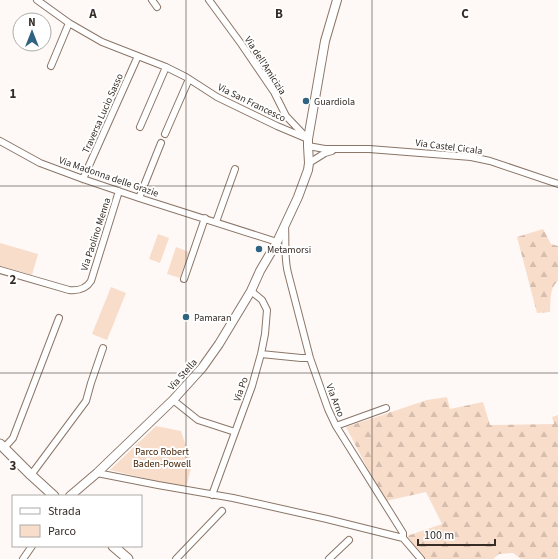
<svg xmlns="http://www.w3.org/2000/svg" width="558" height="559" font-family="'Source Sans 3',sans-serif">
  <defs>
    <pattern id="forest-firs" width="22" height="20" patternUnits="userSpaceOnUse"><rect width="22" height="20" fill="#f9ddcb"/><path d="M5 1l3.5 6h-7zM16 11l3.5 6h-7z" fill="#d6beae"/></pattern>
  </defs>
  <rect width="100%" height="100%" fill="#fef9f6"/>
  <path fill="#f9ddcb" d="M158 234 169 238 160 263 149 259Z
    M0 243 38 254 32 275 0 266Z
    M176 247 189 252 180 278 167 274Z
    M111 287 126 293 107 340 92 334Z
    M156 426 181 431 192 464 186 488 110 470Z"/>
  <path fill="url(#forest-firs)" d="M543 229 551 244 558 246V281C549 288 551 301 550 312L537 313 517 237Z
    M447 397 450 409 483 402 490 425 554 424 552 417 558 415V559H521L513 553 499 554 493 559H424L407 536 442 524 426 492 386 501 376 485 346 427 427 400Z"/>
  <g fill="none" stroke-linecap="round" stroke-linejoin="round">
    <g stroke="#8b7668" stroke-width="8">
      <path id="minor" d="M37 0 69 23 102 42 166 67 186 77 217 97 277 126 308 139
        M152 0 157 7
        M209 0 242 45 274 92 286 116 306 137
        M51 66 69 23
        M140 127 166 67
        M165 134 189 79
        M0 141 40 163 83 179 139 198 277 242
        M308 146 325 149H369L471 157 490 161 558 184
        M309 163 325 153 332 151
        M83 179 138 56
        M139 198 161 143
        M216 222 235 169
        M285 226C286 242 284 258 288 273L310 358 328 409 336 426 403 533V538L421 559
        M0 270 69 290C78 291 86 289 91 281L119 191
        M184 279 205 218
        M261 354 301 358H310
        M173 400 198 420 235 432
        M336 426 386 408
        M4 448 13 438 59 318
        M97 473 158 485 233 498 327 519 403 538
        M31 475 86 401 91 383 103 348
        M212 495 252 386 261 354 265 334 267 310 262 300 251 291
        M23 559 32 546
        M176 559 222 511
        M329 559 349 540"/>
    </g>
    <g stroke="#8b7668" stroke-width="10">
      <path id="tertiary" d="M70 496 97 473 173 400 202 368 219 344 251 291 260 271 277 242 298 197 308 170 309 163 308 146V139L325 41 337 0"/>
    </g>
    <g stroke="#8b7668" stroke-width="11">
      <path id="secondary" d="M0 444 31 475 54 496
        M113 546 128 559"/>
    </g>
    <use href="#minor" stroke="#fff" stroke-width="6"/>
    <use href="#tertiary" stroke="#fff" stroke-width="8"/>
    <use href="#secondary" stroke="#fff" stroke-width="9"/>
  </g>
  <path fill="none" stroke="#352c26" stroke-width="1" stroke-opacity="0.55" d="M186 0V559M372 0V559M0 186H558M0 373H558"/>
  <g fill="#306380" stroke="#fff" stroke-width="1.5">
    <circle cx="306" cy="101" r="4"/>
    <circle cx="259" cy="249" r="4"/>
    <circle cx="186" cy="317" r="4"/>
  </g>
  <g text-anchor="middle" stroke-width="4" stroke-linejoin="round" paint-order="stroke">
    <g font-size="10" fill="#352c26" stroke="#fff">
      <text transform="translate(266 65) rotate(57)" y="4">Via dell'Amicizia</text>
      <text transform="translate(252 102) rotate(26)" y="4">Via San Francesco</text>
      <text transform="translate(102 113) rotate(-66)" y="4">Traversa Lucio Sasso</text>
      <text transform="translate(449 146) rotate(7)" y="4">Via Castel Cicala</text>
      <text transform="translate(109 176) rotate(19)" y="4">Via Madonna delle Grazie</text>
      <text transform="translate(95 234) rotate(-72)" y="4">Via Paolino Menna</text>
      <text transform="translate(182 374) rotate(-48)" y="4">Via Stella</text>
      <text transform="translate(240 389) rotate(-71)" y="4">Via Po</text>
      <text transform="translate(336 400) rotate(69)" y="4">Via Arno</text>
    </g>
    <g font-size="10" fill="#352c26" stroke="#fff" text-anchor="start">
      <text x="314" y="105">Guardiola</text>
      <text x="267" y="253">Metamorsi</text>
      <text x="194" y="321">Pamaran</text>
    </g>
    <g font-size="10" fill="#412003" stroke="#fff">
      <text x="162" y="455">Parco Robert<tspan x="162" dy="12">Baden-Powell</tspan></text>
    </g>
  </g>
  <g font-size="13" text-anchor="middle" font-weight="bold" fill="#352c26" stroke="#fff" stroke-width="4" stroke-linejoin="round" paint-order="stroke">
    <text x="93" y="18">A</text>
    <text x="279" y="18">B</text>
    <text x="465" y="18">C</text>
    <text x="13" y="98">1</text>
    <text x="13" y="284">2</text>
    <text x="13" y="470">3</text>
  </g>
  <rect x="12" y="495" width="130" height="52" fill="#ffffff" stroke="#aeaba8"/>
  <rect x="20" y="508" width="20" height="6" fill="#ffffff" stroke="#aeaba8"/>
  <text x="48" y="515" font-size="12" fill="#352c26">Strada</text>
  <rect x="20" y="525" width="20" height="12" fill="#f9ddcb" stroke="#aeaba8"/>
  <text x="48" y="535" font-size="12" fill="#352c26">Parco</text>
  <g transform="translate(32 32)"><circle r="19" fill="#ffffff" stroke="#aeaba8"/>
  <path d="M0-3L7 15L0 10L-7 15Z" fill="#306380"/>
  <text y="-6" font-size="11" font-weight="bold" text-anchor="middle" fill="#352c26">N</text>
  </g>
  <path d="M418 539v6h77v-6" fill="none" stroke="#352c26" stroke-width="2"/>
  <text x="424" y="539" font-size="12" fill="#352c26" stroke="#ffffff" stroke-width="3" paint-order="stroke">100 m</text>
</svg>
